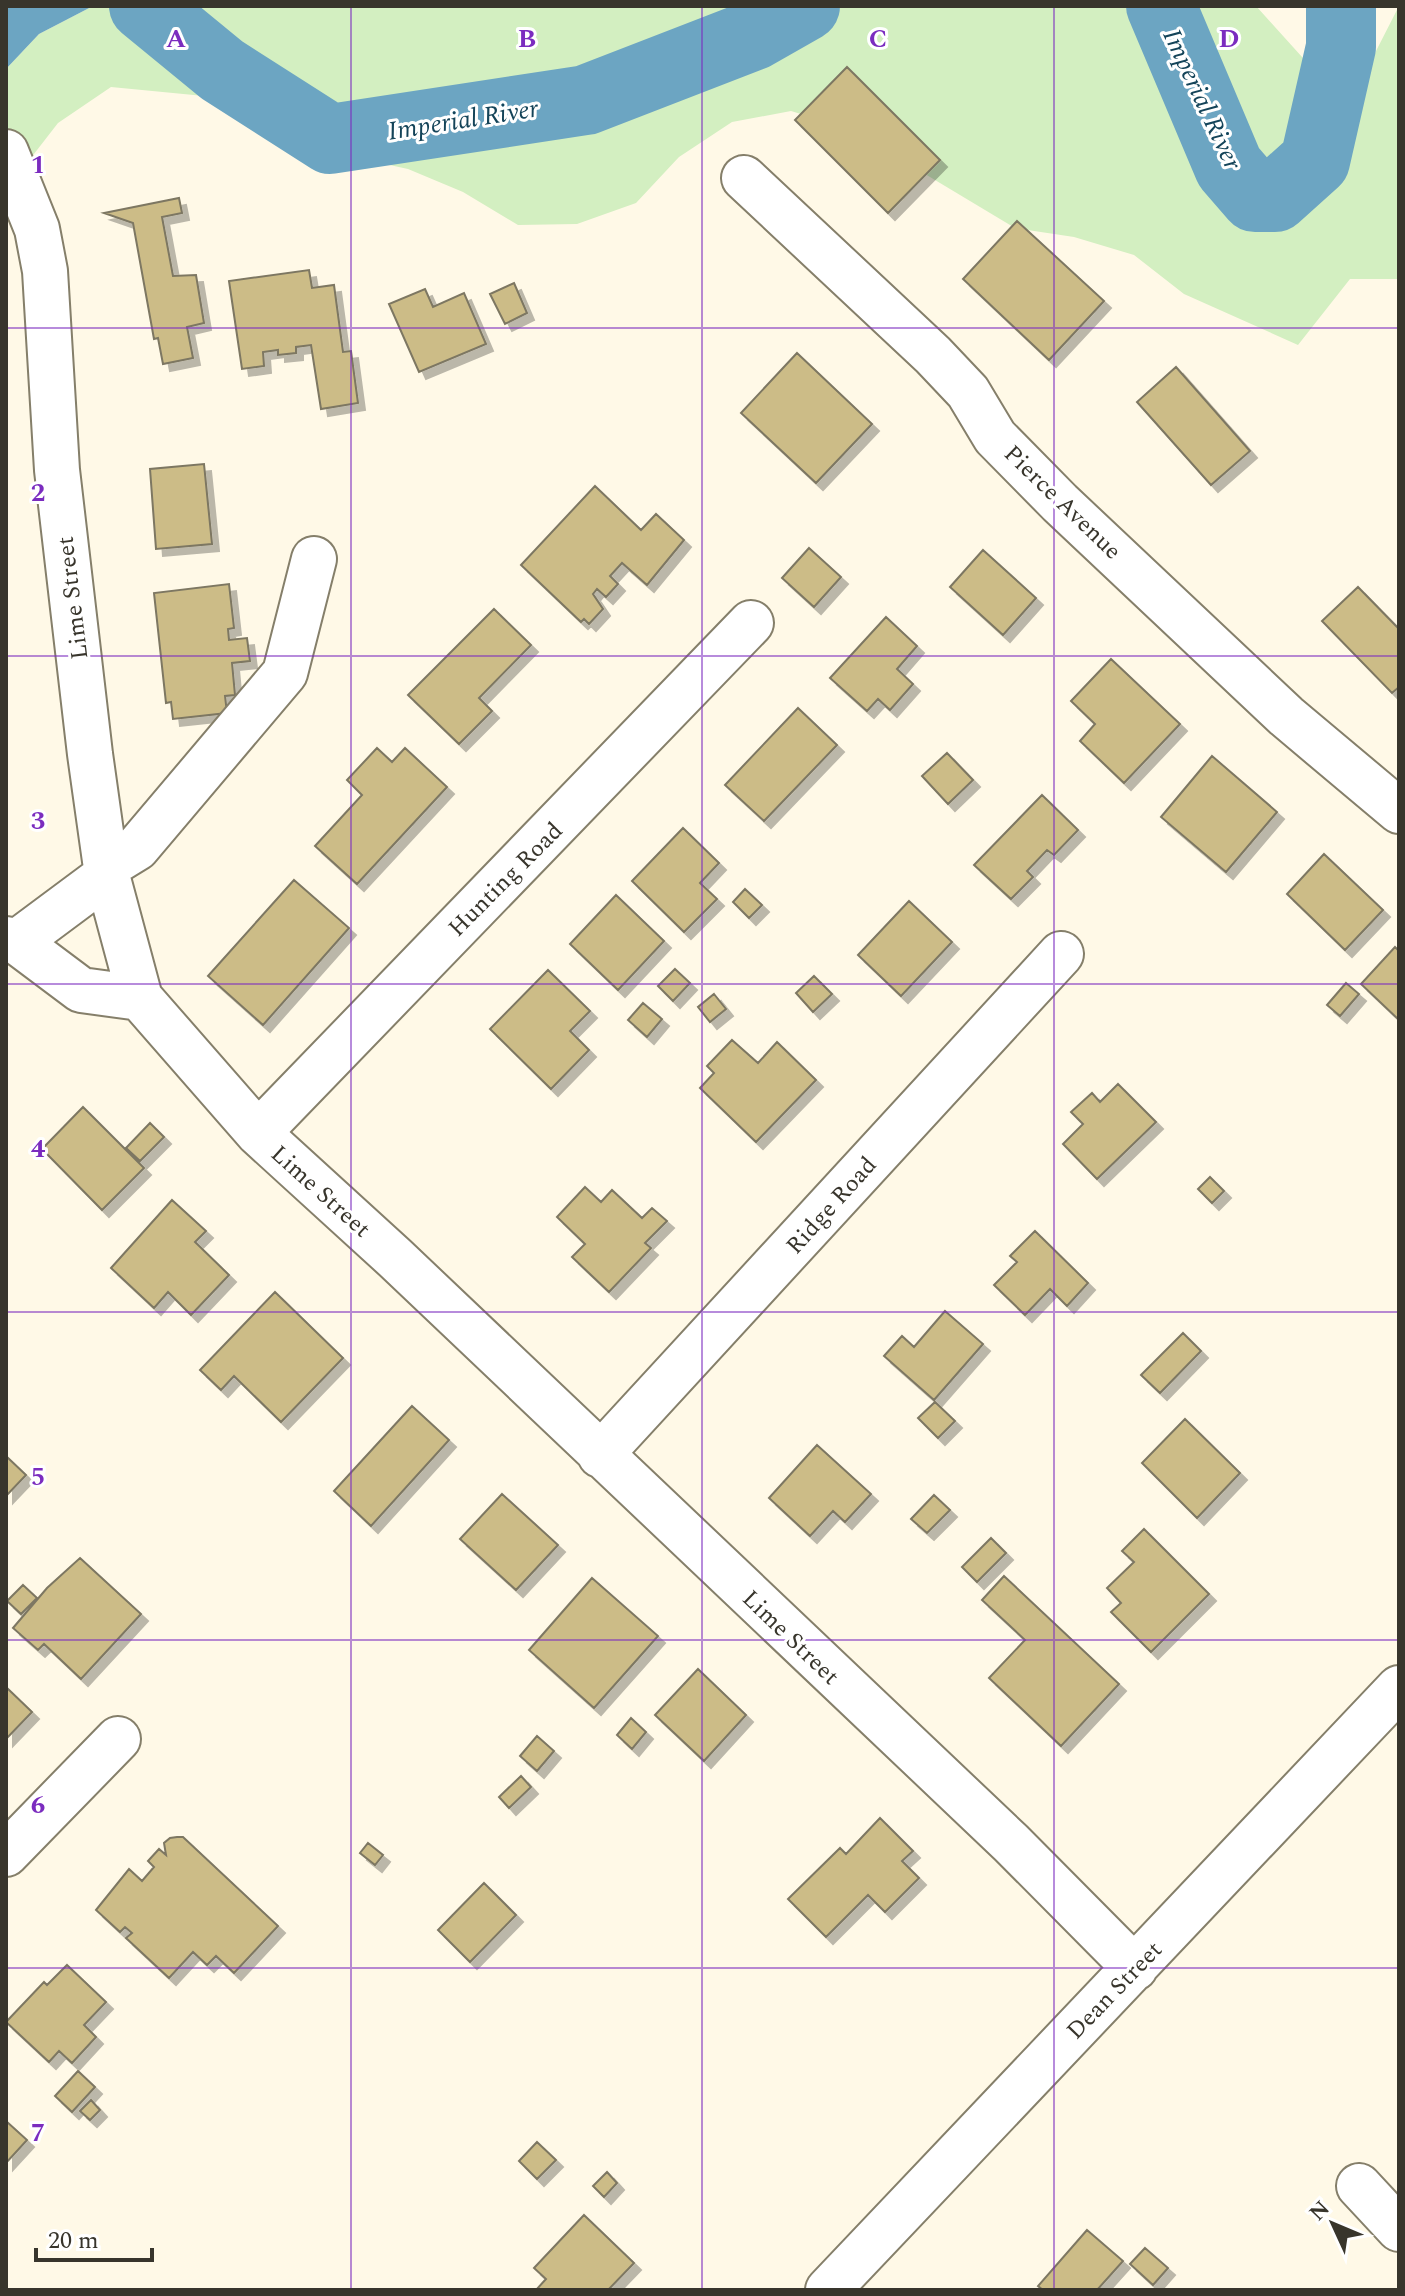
<svg xmlns="http://www.w3.org/2000/svg" width="1405" height="2296" font-family="Spectral,serif">
  <defs>
    <filter id="shadow"><feDropShadow dx="7" dy="7" stdDeviation="0" flood-color="#0004"/></filter>
  </defs>
  <rect width="100%" height="100%" fill="#fff9e7"/>
  <path fill="#d3efc1" d="M93 6H1256L1321 78 1375 53 1399 6V279H1350L1298 345 1184 294 1134 255 1074 237 1015 228 850 129 791 111 732 122 679 157 636 203 577 224 518 225 463 192 408 169 344 155 289 123 235 99 111 87 58 123 6 190V69L39 34Z"/>
  <path fill="#6ca5c2" d="M6 6H93L39 34 6 69Z"/>
  <g fill="none" stroke-linecap="round" stroke-linejoin="round">
    <path stroke="#6ca5c2" stroke-width="70" d="M144 6 222 70 330 139 586 100 754 35 805 6
      M1161 6 1229 167 1255 197H1275L1315 161 1341 47V6"/>
  </g>
  <path fill="#ccbc87" stroke="#7d7762" stroke-width="2" filter="url(#shadow)" d="M847 67 940 160 888 213 795 120Z
    M179 198 182 213 162 217 173 276 196 275 204 323 187 327 193 358 163 364 158 338 154 339 133 223 104 213Z
    M1017 221 1104 301 1049 360 963 279Z
    M309 270 312 288 334 285 343 352 351 351 358 403 321 409 311 345 296 347V353L278 355V350L263 352 264 366 242 369 229 281Z
    M514 283 527 313 505 324 490 294Z
    M425 289 433 307 464 293 486 344 419 372 389 304Z
    M797 353 872 424 816 483 741 413Z
    M1176 367 1250 451 1211 485 1137 402Z
    M204 464 212 544 156 549 150 469Z
    M595 486 641 530 656 514 684 540 647 585 622 563 610 576 618 584 606 597 597 589 593 594 603 609 589 624 584 619 581 622 521 565Z
    M809 548 841 577 814 607 782 578Z
    M983 550 1036 598 1003 635 950 587Z
    M229 584 234 628 228 629 229 640 247 638 250 661 232 663 235 695 225 696 227 713 173 719 171 702 166 703 154 593Z
    M1358 587 1399 629V687L1392 693 1322 621Z
    M494 609 531 645 479 698 492 711 459 744 408 695Z
    M886 617 917 646 897 669 913 684 890 710 878 699 867 711 830 678Z
    M1111 659 1180 724 1124 783 1080 741 1095 724 1071 701Z
    M798 708 837 745 764 821 725 785Z
    M377 748 392 762 405 748 447 787 357 884 315 846 362 795 347 780Z
    M947 753 973 780 948 804 922 776Z
    M1212 756 1277 812 1226 872 1161 817Z
    M1042 795 1078 830 1054 855 1047 850 1027 871 1033 877 1011 899 974 865Z
    M683 828 719 863 700 883 717 899 684 932 632 881Z
    M1324 854 1383 910 1345 950 1287 894Z
    M294 880 349 928 263 1025 208 976Z
    M745 889 762 905 749 918 733 902Z
    M616 895 664 941 618 990 570 944Z
    M909 901 952 942 901 996 858 955Z
    M1395 947 1399 951V1020L1361 984Z
    M675 969 690 983 673 1001 658 986Z
    M548 970 590 1011 570 1031 589 1050 551 1089 490 1029Z
    M814 976 832 994 813 1012 796 993Z
    M1346 983 1359 994 1340 1016 1327 1005Z
    M714 994 726 1009 710 1022 698 1007Z
    M643 1003 662 1019 647 1037 628 1020Z
    M732 1040 758 1063 777 1042 816 1080 756 1142 700 1088 714 1073 707 1066Z
    M1118 1084 1156 1122 1097 1179 1063 1144 1083 1124 1071 1112 1092 1093 1100 1102Z
    M83 1107 144 1168 102 1210 42 1149Z
    M150 1123 164 1137 140 1161 126 1148Z
    M1210 1177 1224 1191 1212 1203 1198 1189Z
    M585 1187 601 1202 612 1190 642 1218 652 1208 667 1221 645 1243 651 1248 609 1292 572 1257 585 1244 557 1217Z
    M172 1200 206 1231 195 1242 229 1275 191 1315 168 1292 154 1308 111 1268Z
    M1035 1231 1088 1283 1067 1306 1050 1289 1025 1315 994 1285 1017 1262 1010 1256Z
    M275 1292 343 1358 281 1422 234 1376 221 1390 200 1370Z
    M945 1311 983 1344 934 1400 884 1356 902 1336 914 1347Z
    M1183 1333 1201 1351 1160 1393 1141 1375Z
    M935 1402 955 1421 938 1438 918 1418Z
    M412 1406 449 1440 371 1526 334 1491Z
    M1185 1419 1240 1473 1197 1518 1142 1463Z
    M817 1445 871 1494 845 1522 833 1511 810 1536 769 1498Z
    M6 1456 26 1475 6 1496Z
    M502 1494 558 1545 516 1590 460 1539Z
    M934 1495 950 1510 927 1533 911 1519Z
    M1144 1529 1209 1594 1151 1652 1111 1612 1121 1603 1107 1588 1134 1562 1122 1551Z
    M991 1538 1006 1553 977 1582 962 1567Z
    M80 1558 141 1614 81 1679 44 1644 38 1650 13 1628 47 1588Z
    M1004 1576 1119 1684 1061 1746 989 1678 1025 1640 982 1600Z
    M592 1578 658 1636 594 1708 529 1650Z
    M23 1585 37 1598 21 1614 7 1601Z
    M698 1669 746 1715 704 1761 655 1715Z
    M6 1687 32 1712 6 1739Z
    M631 1718 646 1732 632 1749 617 1735Z
    M537 1736 554 1751 537 1771 520 1756Z
    M521 1776 531 1787 509 1808 499 1797Z
    M880 1818 913 1851 902 1861 919 1878 885 1912 868 1895 826 1937 788 1899 840 1848 846 1854Z
    M177 1837H183L278 1926 234 1973 216 1956 207 1965 193 1952 169 1978 126 1938 132 1933 125 1927 120 1932 96 1910 129 1869 142 1881 154 1867 148 1861 159 1849 166 1855 164 1843 170 1838Z
    M368 1843 383 1855 375 1865 360 1853Z
    M484 1883 516 1915 470 1962 438 1930Z
    M67 1965 106 2002 84 2025 96 2037 72 2063 59 2051 49 2062 6 2022 44 1982 47 1985Z
    M78 2071 95 2087 72 2112 55 2096Z
    M91 2100 100 2110 90 2120 80 2111Z
    M6 2121 27 2140 6 2163Z
    M537 2142 556 2160 537 2179 519 2161Z
    M607 2172 617 2183 604 2197 593 2186Z
    M584 2215 634 2263 608 2290H536L546 2279 534 2268Z
    M1087 2230 1123 2261 1097 2290H1043L1038 2286Z
    M1145 2248 1168 2268 1153 2285 1130 2264Z"/>
  <g fill="none" stroke-linecap="round" stroke-linejoin="round">
    <g stroke="#857f6a" stroke-width="48">
      <path id="minor" d="M6 152 37 229 45 271 57 470 90 754 107 875 140 998 258 1133 395 1258 1011 1843 1135 1968
        M744 178 933 355 968 392 995 437 1060 503 1286 716 1399 811
        M106 867 137 848 285 673 314 559
        M6 939 17 942 81 990 140 998
        M17 942 107 875
        M258 1133 751 623
        M600 1455 1061 954
        M6 1854 118 1739
        M1359 2186 1399 2229
        M828 2290 1399 1688"/>
    </g>
    <use href="#minor" stroke="#fff" stroke-width="44"/>
  </g>
  <path fill="none" stroke="#7b2cbf" stroke-width="2" stroke-opacity="0.55" d="M351 6V2290M702 6V2290M1054 6V2290M6 328H1399M6 656H1399M6 984H1399M6 1312H1399M6 1640H1399M6 1968H1399"/>
  <g text-anchor="middle" stroke-width="6" stroke-linejoin="round" paint-order="stroke">
    <g font-size="24" fill="#38352c" stroke="#fff">
      <text transform="translate(1063 502) rotate(44)" y="8">Pierce Avenue</text>
      <text transform="translate(72 598) rotate(-97)" y="8">Lime Street</text>
      <text transform="translate(505 879) rotate(-45)" y="8">Hunting Road</text>
      <text transform="translate(321 1191) rotate(42)" y="8">Lime Street</text>
      <text transform="translate(831 1205) rotate(-48)" y="8">Ridge Road</text>
      <text transform="translate(791 1637) rotate(44)" y="8">Lime Street</text>
      <text transform="translate(1114 1990) rotate(-46)" y="8">Dean Street</text>
    </g>
    <g font-size="26" font-style="italic" fill="#144459" stroke="#fff">
      <text transform="translate(1203 99) rotate(65)" y="9">Imperial River</text>
      <text transform="translate(463 119) rotate(-9)" y="9">Imperial River</text>
    </g>
  </g>
  <g font-size="26" text-anchor="middle" font-weight="bold" fill="#7b2cbf" stroke="#fff" stroke-width="6" stroke-linejoin="round" paint-order="stroke">
    <text x="176" y="47">A</text>
    <text x="527" y="47">B</text>
    <text x="878" y="47">C</text>
    <text x="1229" y="47">D</text>
    <text x="38" y="173">1</text>
    <text x="38" y="501">2</text>
    <text x="38" y="829">3</text>
    <text x="38" y="1157">4</text>
    <text x="38" y="1485">5</text>
    <text x="38" y="1813">6</text>
    <text x="38" y="2141">7</text>
  </g>
  <rect width="1405" height="2296" fill="none" stroke="#38352c" stroke-width="16"/>
  <g transform="translate(1333 2224) rotate(314)" stroke="#ffffff" stroke-width="6" paint-order="stroke">
  <path d="M0-6L14 30L0 20L-14 30Z" fill="#38352c"/>
  <text y="-12" font-size="22" font-weight="bold" text-anchor="middle" fill="#38352c">N</text>
  </g>
  <path d="M36 2248v12h116v-12" fill="none" stroke="#38352c" stroke-width="4"/>
  <text x="48" y="2248" font-size="24" fill="#38352c" stroke="#ffffff" stroke-width="6" paint-order="stroke">20 m</text>
</svg>
